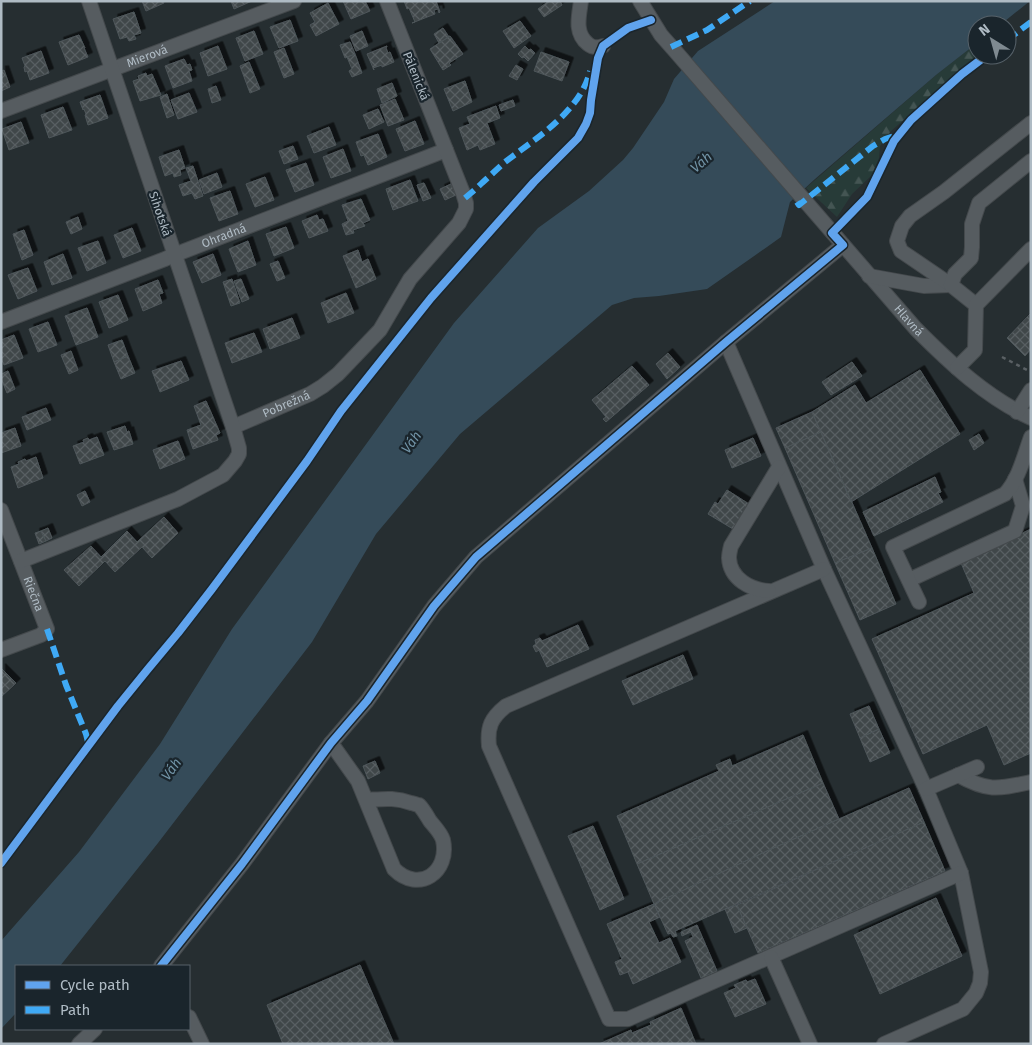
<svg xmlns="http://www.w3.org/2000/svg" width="1032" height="1045" font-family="'Fira Sans',sans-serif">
  <defs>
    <pattern id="forest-firs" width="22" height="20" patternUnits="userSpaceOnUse" patternTransform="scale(1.25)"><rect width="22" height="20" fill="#273b38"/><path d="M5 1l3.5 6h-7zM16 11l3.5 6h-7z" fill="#445553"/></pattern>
    <pattern id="building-cross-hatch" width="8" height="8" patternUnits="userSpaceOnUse" patternTransform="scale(1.25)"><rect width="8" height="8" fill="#404649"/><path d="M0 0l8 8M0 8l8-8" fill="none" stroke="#595f62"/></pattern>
    <filter id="shadow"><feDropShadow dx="4.5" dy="-4.5" stdDeviation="0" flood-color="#0009"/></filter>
  </defs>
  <rect width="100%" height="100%" fill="#262e31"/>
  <path fill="url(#forest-firs)" d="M977 43V55H978L891 131 880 146 879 158 872 175 852 194 837 217 806 188 936 75Z"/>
  <path fill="#354b59" d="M775 1H1030L1000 25H977V43L936 75 815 179 790 202 781 237 767 247 707 289 659 296 634 298 612 305 460 434 376 534 312 642 158 843 60 966H16V1013L1 1029V941L79 852 160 744 232 629 454 323 538 228 589 191 623 160 633 148 664 102 674 79 698 51Z"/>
  <path fill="url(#building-cross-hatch)" stroke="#4e565a" filter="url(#shadow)" d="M142 1H163L164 3 146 11Z
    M231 1H252L234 9Z
    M343 1H365L370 11 351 19Z
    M404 1H436L440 12 439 13 438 9 434 10 435 14 412 23 415 22 409 8 407 9Z
    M549 1H560L562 5 544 17 538 9Z
    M328 3 339 24 316 36 310 25 315 22 310 13Z
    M134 12 141 33 134 35 136 39 129 41 127 37 120 39 113 19Z
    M290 20 298 41 279 48 270 27Z
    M520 21 531 36 514 48 503 31Z
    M443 28 449 37 439 43 434 34Z
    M254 31 263 54 245 61 236 38Z
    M362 31 368 46 356 51 350 36Z
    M79 35 85 48H84L88 57 68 65 59 42Z
    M450 36 463 54 449 63 451 65 443 70 430 49Z
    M350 42 355 54 345 58 340 45Z
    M218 46 227 69 208 76 200 53Z
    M387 46 386 48 388 53 390 52 394 62 382 67V65L373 68 374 70 367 54Z
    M525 46 529 50 531 49 535 53 528 61 524 57 522 58 518 54Z
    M284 48 294 74 284 78 274 52Z
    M41 51 49 73 30 80 27 71 25 72 24 67 25 66 22 58Z
    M541 52 569 62 562 81 534 71Z
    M355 54 362 73 352 77 349 71 352 69 347 57Z
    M184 59 187 65 190 64 192 70 189 71 192 81 173 88 165 66Z
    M249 62 260 89 250 93 240 66Z
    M516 65 523 69 517 80 509 76Z
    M1 70 2 71 4 70 10 87 1 91Z
    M146 73 147 76 152 74 161 95 140 101 133 81 139 79 138 76Z
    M465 81 472 102 453 111 444 89Z
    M392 83 397 96 382 103 377 89Z
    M216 86 221 100 212 103 208 89Z
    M189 93 197 112 178 119 171 100Z
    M167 94 174 115 167 118 160 97Z
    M100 95 108 118 88 125 85 115 86 114 84 109 83 110 80 102Z
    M395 99 404 120 388 126 380 105Z
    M513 100 515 106 501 111 499 105Z
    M496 106 500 118 487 123 495 144 480 150 478 145 467 150 459 128 470 124 467 117Z
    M63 107 72 130 49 138 41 115Z
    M378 109 384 122 369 129 363 115Z
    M415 121 424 144 405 151 396 129Z
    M21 122 29 143 9 150 2 129Z
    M329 127 336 145 314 153 307 136Z
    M378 134 387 157 368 165 364 155 361 156 356 142Z
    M293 146 298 159 284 164 279 151Z
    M343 149 351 171 331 178 323 157Z
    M179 150 185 168 180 170 181 175 174 177 173 173 165 176 159 157Z
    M306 163 314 185 295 192 286 170Z
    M193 166 203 196 195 199 192 193 183 196 179 185 191 181 186 168Z
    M217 173 222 187 204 194 199 180Z
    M265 177 274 200 255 207 246 184Z
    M410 180 418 201 393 210 386 189Z
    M424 183 431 198 423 201 417 185Z
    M451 184 456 195 445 200 440 189Z
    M230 191 238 214 219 221 210 198Z
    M361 199 370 220 363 223 365 226 353 230 354 233 346 235 342 224 348 221 342 205Z
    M317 215 319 220 323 219 328 231 309 238 302 221Z
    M78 217 82 229 71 234 66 222Z
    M286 227 294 248 274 256 266 234Z
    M132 228 141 251 123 258 114 235Z
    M24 230 33 255 22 260 13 234Z
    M98 241 106 263 87 271 78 248Z
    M248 241 256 265 238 272 229 249Z
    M358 250 362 262 368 259 376 279 356 288 343 256Z
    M63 254 72 278 52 285 44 262Z
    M213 254 221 275 202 283 193 262Z
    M278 261 285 278 277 281 270 264Z
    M28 268 37 291 18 299 8 275Z
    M232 279 240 303 231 306 223 282Z
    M241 279 249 299 242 302 234 281Z
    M158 280 163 293 159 294 162 303 143 311 135 289Z
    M346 293 354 313 328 323 321 303Z
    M118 295 128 320 109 328 99 302Z
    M87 308 98 337 76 345 65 316Z
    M1031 313V349L1025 356 1007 338Z
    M292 318 300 338 270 349 263 329Z
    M48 322 57 345 38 352 29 329Z
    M254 333 262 352 232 363 225 343Z
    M14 335 23 358 4 365 1 358V340Z
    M122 340 128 356 114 362 108 345Z
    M71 351 78 370 69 374 61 355Z
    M668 353 680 367 667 379 656 364Z
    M128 356 135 373 121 379 114 362Z
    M181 361 189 380 160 392 152 371Z
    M852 362 862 376 831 395 822 382Z
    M632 366 649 385 606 422 603 419 606 417 592 400Z
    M920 370 960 434 851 502 812 412 855 385 866 403Z
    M8 371 15 389 7 393 1 378V374Z
    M206 401 220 433 216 435 218 440 193 449 187 430 201 425 194 406Z
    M46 408 51 420 27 430 22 417Z
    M812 412 821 432 785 448 776 428Z
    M125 426 127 432 129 431 133 444 114 450 107 432Z
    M15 428 21 446 1 453V433Z
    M821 432 872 548 835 563 785 448Z
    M979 434 984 443 974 450 969 440Z
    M97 437 104 455 80 464 73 446 84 442 83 440 88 438 89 440Z
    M753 438 761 456 732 468 725 450Z
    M178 441 185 459 160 469 153 450Z
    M36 457 43 478 18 488 11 467 19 464 18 462 25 459 26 461Z
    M935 477 941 492 938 493 943 502 874 536 863 512Z
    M727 490 749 504 733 529 708 514 715 502 718 504Z
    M85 491 90 502 82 506 77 495Z
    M164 517 178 533 152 558 142 547 115 572 105 561 79 586 64 570 91 546 101 557 127 531 137 542Z
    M48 528 52 538 46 541 41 531Z
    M1031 529V753L1004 765 987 725 923 754 872 639 974 593 961 563Z
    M41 531 46 541 39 544 35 533Z
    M872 548 896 604 860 620 835 563Z
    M578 625 589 649 547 667 539 650 536 652 533 646 536 644 535 640 540 638 542 641Z
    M683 655 693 679 633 705 622 681Z
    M1 668 16 683 1 697Z
    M869 706 879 729 860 738 850 714Z
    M879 729 890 753 870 762 860 738Z
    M803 735 823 783 637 864 617 816 719 771 716 765 730 759 732 766Z
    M375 761 380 773 368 779 363 766Z
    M823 783 839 819 769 850 654 904 637 864Z
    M909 788 924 822 675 931 677 936 673 937 671 933 668 934 654 904 769 850Z
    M924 822 945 871 758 953 737 905Z
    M593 826 624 899 600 910 568 836Z
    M936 898 962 956 880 994 854 935Z
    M654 904 660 917 649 922 659 943 670 938 681 962 633 984 628 972 620 975 615 962 622 959 607 924Z
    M737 905 747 928 735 933 725 909Z
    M697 925 717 971 701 978 685 941 693 937 691 932 682 936 681 932Z
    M360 965 394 1044H283L267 1005Z
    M755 979 766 1004 735 1017 724 993 736 988 734 985 746 980 747 982Z
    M681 1008 696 1044H700H599L631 1030 632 1033 651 1025 650 1022Z"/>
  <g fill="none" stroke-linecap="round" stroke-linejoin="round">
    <g stroke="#44494c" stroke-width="16">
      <g id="minor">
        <path d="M581 1C579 16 574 33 588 44 593 48 597 48 603 46"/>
        <path id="s1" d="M640 1 661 35 676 52 916 329C951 364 986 397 1031 418"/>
        <path id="s2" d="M1 111 294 1"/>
        <path d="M869 276 924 286 951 285"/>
        <path d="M951 285 901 251 897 241 902 226 910 216 944 192 1031 123"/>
        <path d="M976 305 951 285 955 274 971 258 972 247V224L979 203 1031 161"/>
        <path id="s3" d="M1 322 165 259 174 255 446 150"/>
        <path d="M726 342 824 569 926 789 961 873 981 972 980 983 976 993 963 1009 884 1044"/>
        <path d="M957 368 975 350 976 305 1031 249"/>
        <path d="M1017 412 1031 390"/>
        <path id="s4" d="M233 427 310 394 323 386 338 374 380 330 410 279 459 223 466 209V203L463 193 387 1"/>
        <path id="s5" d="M1 510 47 629 41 635 1 650"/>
        <path d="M21 561 178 499 223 475 235 461 239 454V448L233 427 89 1"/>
        <path d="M824 569 506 706C491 718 487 727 489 746L609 1019H628L961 873"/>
        <path d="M909 580 1015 531 1023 506 1015 479"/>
        <path d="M769 591C751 590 730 579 729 558 729 554 730 550 731 546L779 467"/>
        <path d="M919 602 893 547 1005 494C1019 479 1024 456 1031 437"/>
        <path d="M331 743 358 781 394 869C419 894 450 872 443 840 441 833 434 826 430 821 427 816 423 809 419 805 418 805 412 803 411 803 395 797 383 799 366 800"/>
        <path d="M958 775C988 792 998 789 1031 782"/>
        <path d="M926 789 977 767"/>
        <path d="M771 957 810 1044"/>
        <path d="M161 966 242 864 331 743 367 701 434 606 476 557 726 342 843 245"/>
        <path d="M189 1017 202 1044"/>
        <path d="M79 1044 95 1029"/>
      </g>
    </g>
    <path stroke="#5a6064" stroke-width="2.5" stroke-dasharray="4 4" stroke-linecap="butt" d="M1002 357 1031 372"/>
    <use href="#minor" stroke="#565c60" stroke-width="14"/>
    <path stroke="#3fa9f5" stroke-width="6" stroke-dasharray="12 6" stroke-linecap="butt" d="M1007 40 1031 22
      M671 47 707 30 750 1
      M465 198C471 193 477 188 482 183 490 176 497 169 505 162 535 139 581 111 590 71
      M797 202 799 205 873 146 885 139 897 135
      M47 629 66 685 86 734 89 746"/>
    <g stroke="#1a252c" stroke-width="11">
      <path id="cycleway" d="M1 863 118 706 148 669 178 633 212 589 307 461 341 411 431 298 534 182 578 138 586 124 590 113 591 100 598 58 603 46 628 28 651 20
        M161 966 242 864 331 743 367 701 434 606 476 557 726 342 843 245 832 233 867 197 894 141 911 120 962 74 987 55"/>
    </g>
    <use href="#cycleway" stroke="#60a3ed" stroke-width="8"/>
  </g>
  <g text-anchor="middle" stroke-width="4.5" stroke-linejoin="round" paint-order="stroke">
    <g font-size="12" fill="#afbbc4" stroke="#1a252c">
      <text dy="4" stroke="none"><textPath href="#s2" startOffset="156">Mierová</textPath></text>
      <text transform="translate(416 76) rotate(68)" y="4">Pálenická</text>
      <text transform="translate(160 214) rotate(71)" y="4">Sihotská</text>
      <text dy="4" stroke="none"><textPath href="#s3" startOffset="239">Ohradná</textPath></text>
      <text dy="4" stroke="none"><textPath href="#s1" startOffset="418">Hlavná</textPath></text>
      <text dy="4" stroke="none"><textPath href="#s4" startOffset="58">Pobrežná</textPath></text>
      <text dy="4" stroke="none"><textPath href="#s5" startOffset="90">Riečna</textPath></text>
    </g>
    <g font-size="14" font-style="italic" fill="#7193a6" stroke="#1a252c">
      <text transform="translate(701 162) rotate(-41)" y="5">Váh</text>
      <text transform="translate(411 442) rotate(-54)" y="5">Váh</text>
      <text transform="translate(171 769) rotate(-54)" y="5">Váh</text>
    </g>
  </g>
  <rect width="1032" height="1045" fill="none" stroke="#afbbc4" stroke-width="5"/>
  <rect x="15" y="965" width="175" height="65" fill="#1a252c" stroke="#566169"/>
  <rect x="25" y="981" width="25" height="8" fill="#60a3ed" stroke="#566169"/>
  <text x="60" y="990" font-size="15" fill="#afbbc4">Cycle path</text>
  <rect x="25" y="1006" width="25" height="8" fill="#3fa9f5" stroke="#566169"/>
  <text x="60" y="1015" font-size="15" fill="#afbbc4">Path</text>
  <g transform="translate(992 40) rotate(323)"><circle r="24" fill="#1a252c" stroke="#566169"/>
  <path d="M0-4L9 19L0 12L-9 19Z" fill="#7f8a91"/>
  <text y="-8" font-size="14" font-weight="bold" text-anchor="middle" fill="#afbbc4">N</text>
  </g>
</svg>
